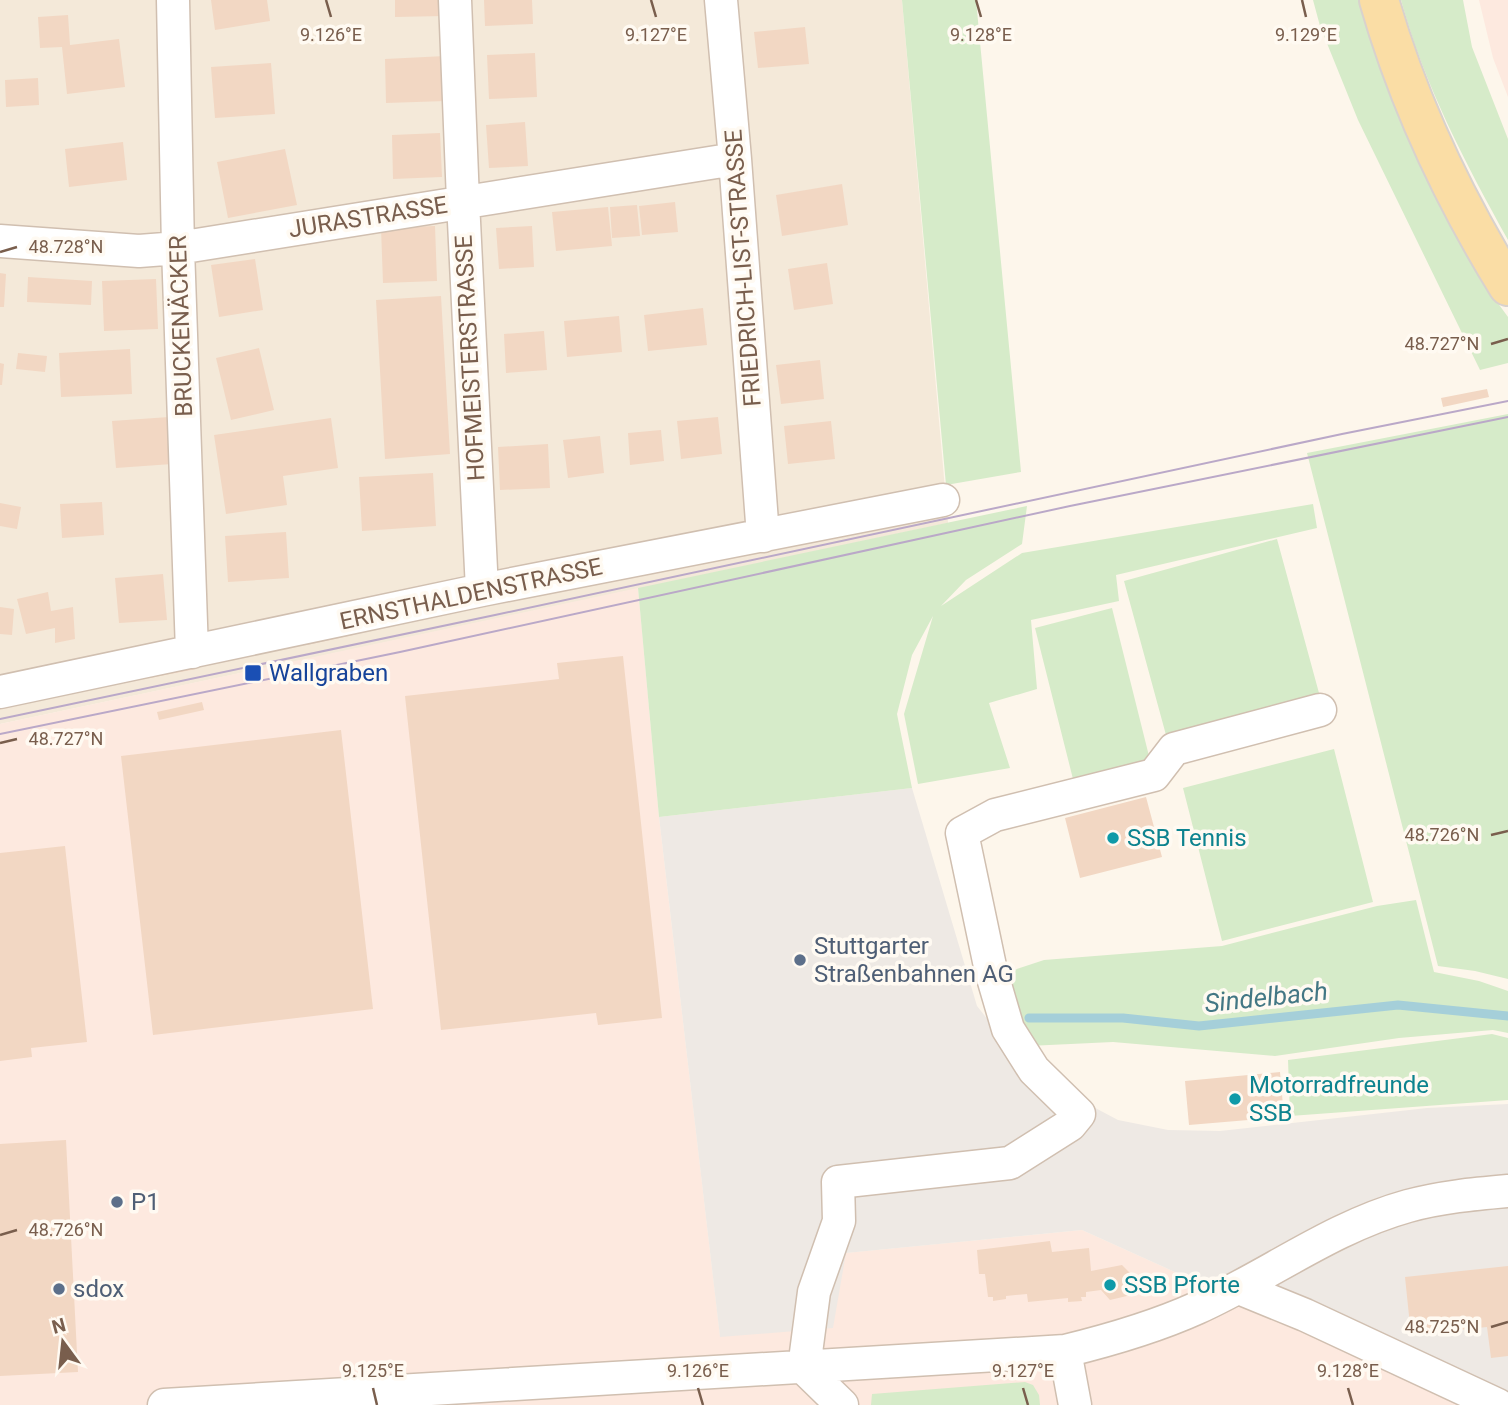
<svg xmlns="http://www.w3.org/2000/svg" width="1508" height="1405" font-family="Roboto,sans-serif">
  <rect width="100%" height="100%" fill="#fdf6eb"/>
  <path fill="#f4e9d9" d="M0 0H902L948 523 0 724Z"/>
  <path fill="#fde9df" d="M1479 0H1508V97L1493 58Z
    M638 588 659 817 720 1336 845 1253 1082 1230 1469 1405H0V724Z"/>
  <path fill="#eee9e4" d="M912 788 977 1006 1031 1074 1118 1120 1168 1130 1220 1131 1427 1108 1508 1104V1405H1469L1082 1230 846 1253 833 1328 720 1337 659 817Z"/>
  <path fill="#d6ebc9" d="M902 0H976L1021 472 946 485Z
    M1313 0H1360L1408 138 1492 295 1508 317V363L1480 370 1358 120 1320 26Z
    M1401 0H1463L1472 47 1508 139V240C1466 164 1424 85 1401 0Z
    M1508 414V979L1475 971 1438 966 1307 453Z
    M1313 504 1317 528 1116 575 1119 601 1031 620 1037 689 989 703 1010 768 918 784 904 714 933 616 912 655 897 714 912 788 659 817 638 588 1027 506 1022 544 966 580 941 606 1022 553Z
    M1277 539 1319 693 1166 735 1124 581Z
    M1112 608 1150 760 1073 779 1035 628Z
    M1334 749 1373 902 1222 941 1183 788Z
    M1416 900 1434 972 1479 981 1508 991V1033L1493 1030 1399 1038 1275 1056 1113 1042 1028 1046 1005 973 1044 960 1222 946 1377 906Z
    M1492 1034 1508 1038V1100L1290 1116 1288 1060Z
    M1025 1382 1033 1385 1039 1395 1040 1405H871L872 1394Z"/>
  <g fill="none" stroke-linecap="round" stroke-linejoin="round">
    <path stroke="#a5cfd9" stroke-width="9" d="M1029 1018H1123L1199 1026 1398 1005 1508 1016"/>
  </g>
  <path fill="#f2d7c3" d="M211 0H267L270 21 215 30Z
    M395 0H444V16L395 17Z
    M484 0H532L533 24 485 26Z
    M68 15 70 45 119 39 125 87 67 94 62 47 40 48 38 17Z
    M805 27 809 64 758 68 754 32Z
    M535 53 537 97 489 99 487 55Z
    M445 56 446 101 386 103 385 59Z
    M271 63 275 114 215 118 211 67Z
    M38 78 39 105 6 107 5 80Z
    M525 122 528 166 489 168 486 125Z
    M440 133 442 177 393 179 392 135Z
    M123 142 127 180 69 187 65 149Z
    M285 149 297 205 228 218 217 162Z
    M842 184 848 225 782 236 776 195Z
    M675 202 678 232 642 235 639 206Z
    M637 205 640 236 612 238 610 207Z
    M608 207 612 246 556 251 552 212Z
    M435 226 437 281 383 283 381 228Z
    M532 226 534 267 499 269 496 228Z
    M255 259 263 310 219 317 211 265Z
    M827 263 833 304 794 310 788 269Z
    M0 273 6 274 4 307H0Z
    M28 277 92 281 91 305 27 302Z
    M156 279 158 329 104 331 102 281Z
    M441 296 450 454 385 459 376 300Z
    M703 308 707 345 648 351 644 315Z
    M619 316 622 352 567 357 564 321Z
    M544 331 547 370 506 373 504 334Z
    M259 348 274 410 231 420 216 358Z
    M130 349 132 394 61 397 59 353Z
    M18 353 47 356 45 372 16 369Z
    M820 360 824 399 781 404 776 365Z
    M0 363 4 364 2 385H0Z
    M1487 389 1489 397 1443 407 1441 398Z
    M169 417 172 464 116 468 112 421Z
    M718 417 722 454 681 459 677 421Z
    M331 418 338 468 283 476 287 505 226 514 214 435Z
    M831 421 835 459 788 464 784 426Z
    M661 430 664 461 630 465 628 433Z
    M600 436 604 473 568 478 563 440Z
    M548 444 550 488 500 490 498 447Z
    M433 473 436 526 362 531 359 477Z
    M102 502 104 535 62 538 60 504Z
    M0 503 21 507 17 529 0 526Z
    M286 532 289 578 228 582 225 536Z
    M163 574 167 620 119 623 115 578Z
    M48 592 51 611 73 607 75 639 55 643V628L26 634 17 599Z
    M0 607 14 609 12 635 0 634Z
    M351 627 353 635 307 645 306 637Z
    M623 656 662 1018 598 1025 596 1013 441 1030 405 696 559 679 557 663Z
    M194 661 196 669 150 678 149 670Z
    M361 669 362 676 317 686 315 678Z
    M202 702 204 710 159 720 157 712Z
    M341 730 373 1009 153 1035 121 756Z
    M1146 797 1162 857 1080 878 1065 818Z
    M65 846 87 1042 31 1048 32 1057 0 1061V853Z
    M1280 1072 1284 1117 1189 1125 1185 1081Z
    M66 1140 78 1372 0 1376V1144Z
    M1050 1241 1052 1252 1089 1248 1091 1271 1122 1265 1136 1279 1131 1295 1110 1300 1101 1290 1086 1292V1297H1081L1082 1301 1068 1302V1298L1028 1302 1027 1294 1006 1296V1299L993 1301V1297H988L985 1274H979L977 1250Z
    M1508 1266V1356L1491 1358 1487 1327 1411 1335 1405 1277Z"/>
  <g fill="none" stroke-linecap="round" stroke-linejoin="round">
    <g stroke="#d0bfb0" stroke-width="35">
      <path id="minor" d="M173 0 178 248 192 652
        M455 0 463 201 482 590
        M721 0 735 159 763 536
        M0 241 139 251 178 248 735 159
        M0 692 482 590 943 500
        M1239 1288 1305 1315 1498 1405
        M1065 1351 1075 1405
        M804 1368 814 1292 839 1221 838 1182 1010 1163 1070 1125 1079 1114 1034 1070 1008 1029 991 971 962 833 995 815 1154 775 1174 749 1320 710
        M804 1368 842 1405
        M164 1405 1065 1351C1110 1340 1155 1327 1197 1308 1268 1276 1332 1227 1408 1206 1441 1197 1474 1194 1508 1191"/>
    </g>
    <g stroke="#d9d2cd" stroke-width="42">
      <path id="major" d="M1379 0C1408 101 1453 197 1508 286"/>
    </g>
    <use href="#minor" stroke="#fff" stroke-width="32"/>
    <use href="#major" stroke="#fadda5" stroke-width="38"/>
    <path stroke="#baa8c8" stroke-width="2" d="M0 719 495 615 1342 434 1508 401
      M0 734 400 652 1070 506 1508 417"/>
  </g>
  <path fill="none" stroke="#795e4d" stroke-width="2.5" d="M326 0 331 17M651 0 656 17M976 0 981 17M1302 0 1306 17M0 252 17 247M1491 344 1508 339M0 743 17 739M1491 835 1508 831M0 1235 17 1230M1491 1327 1508 1322M373 1388 377 1405M698 1388 703 1405M1023 1388 1028 1405M1348 1388 1353 1405"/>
  <rect fill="#1a4fb4" stroke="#fffaf2" stroke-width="2.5" x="244" y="664" width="18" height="18" rx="3.5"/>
  <g fill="#0f9aa8" stroke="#fffaf2" stroke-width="2.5">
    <circle cx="1113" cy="838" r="7"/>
    <circle cx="1235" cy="1099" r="7"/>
    <circle cx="1110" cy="1285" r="7"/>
  </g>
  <g fill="#5c6f8a" stroke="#fffaf2" stroke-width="2.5">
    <circle cx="800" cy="960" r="7"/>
    <circle cx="117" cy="1202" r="7"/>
    <circle cx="59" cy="1289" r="7"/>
  </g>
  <g text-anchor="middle" stroke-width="7" stroke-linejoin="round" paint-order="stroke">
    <g font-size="24" fill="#795e4d" stroke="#fffaf2">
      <text transform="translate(368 217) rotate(-9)" y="8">JURASTRASSE</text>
      <text transform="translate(743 268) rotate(-94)" y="8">FRIEDRICH-LIST-STRASSE</text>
      <text transform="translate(181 326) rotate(-92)" y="8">BRUCKENÄCKER</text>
      <text transform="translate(470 358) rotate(-93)" y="8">HOFMEISTERSTRASSE</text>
      <text transform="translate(471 594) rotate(-12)" y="8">ERNSTHALDENSTRASSE</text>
    </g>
    <g font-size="24" fill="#164399" stroke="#fffaf2" text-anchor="start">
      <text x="269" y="681">Wallgraben</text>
    </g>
    <g font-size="24" fill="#0d838f" stroke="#fffaf2" text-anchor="start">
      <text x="1127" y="846">SSB Tennis</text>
      <text x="1249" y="1093">Motorradfreunde<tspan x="1249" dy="28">SSB</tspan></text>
      <text x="1124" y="1293">SSB Pforte</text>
    </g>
    <g font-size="24" fill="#4e5e75" stroke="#fffaf2" text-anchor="start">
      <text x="814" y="954">Stuttgarter<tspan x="814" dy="28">Straßenbahnen AG</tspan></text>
      <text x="131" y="1210">P1</text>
      <text x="73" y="1297">sdox</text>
    </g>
    <g font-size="26" font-style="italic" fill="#437784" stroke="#fffaf2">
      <text transform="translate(1266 997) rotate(-6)" y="9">Sindelbach</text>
    </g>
  </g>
  <g font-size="18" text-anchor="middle" fill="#795e4d" stroke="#fffaf2" stroke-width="7" stroke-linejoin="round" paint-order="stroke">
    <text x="331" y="41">9.126°E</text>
    <text x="656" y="41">9.127°E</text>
    <text x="981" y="41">9.128°E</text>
    <text x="1306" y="41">9.129°E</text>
    <text x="66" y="253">48.728°N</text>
    <text x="1442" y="350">48.727°N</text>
    <text x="66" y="745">48.727°N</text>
    <text x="1442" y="841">48.726°N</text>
    <text x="66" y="1236">48.726°N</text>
    <text x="1442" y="1333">48.725°N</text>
    <text x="373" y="1377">9.125°E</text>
    <text x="698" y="1377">9.126°E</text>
    <text x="1023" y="1377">9.127°E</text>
    <text x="1348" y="1377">9.128°E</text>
  </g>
  <g transform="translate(63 1342) rotate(345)" stroke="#fffaf2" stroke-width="5" paint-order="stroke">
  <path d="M0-5L12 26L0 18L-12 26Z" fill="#795e4d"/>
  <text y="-10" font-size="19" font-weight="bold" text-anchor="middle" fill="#795e4d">N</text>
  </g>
</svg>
